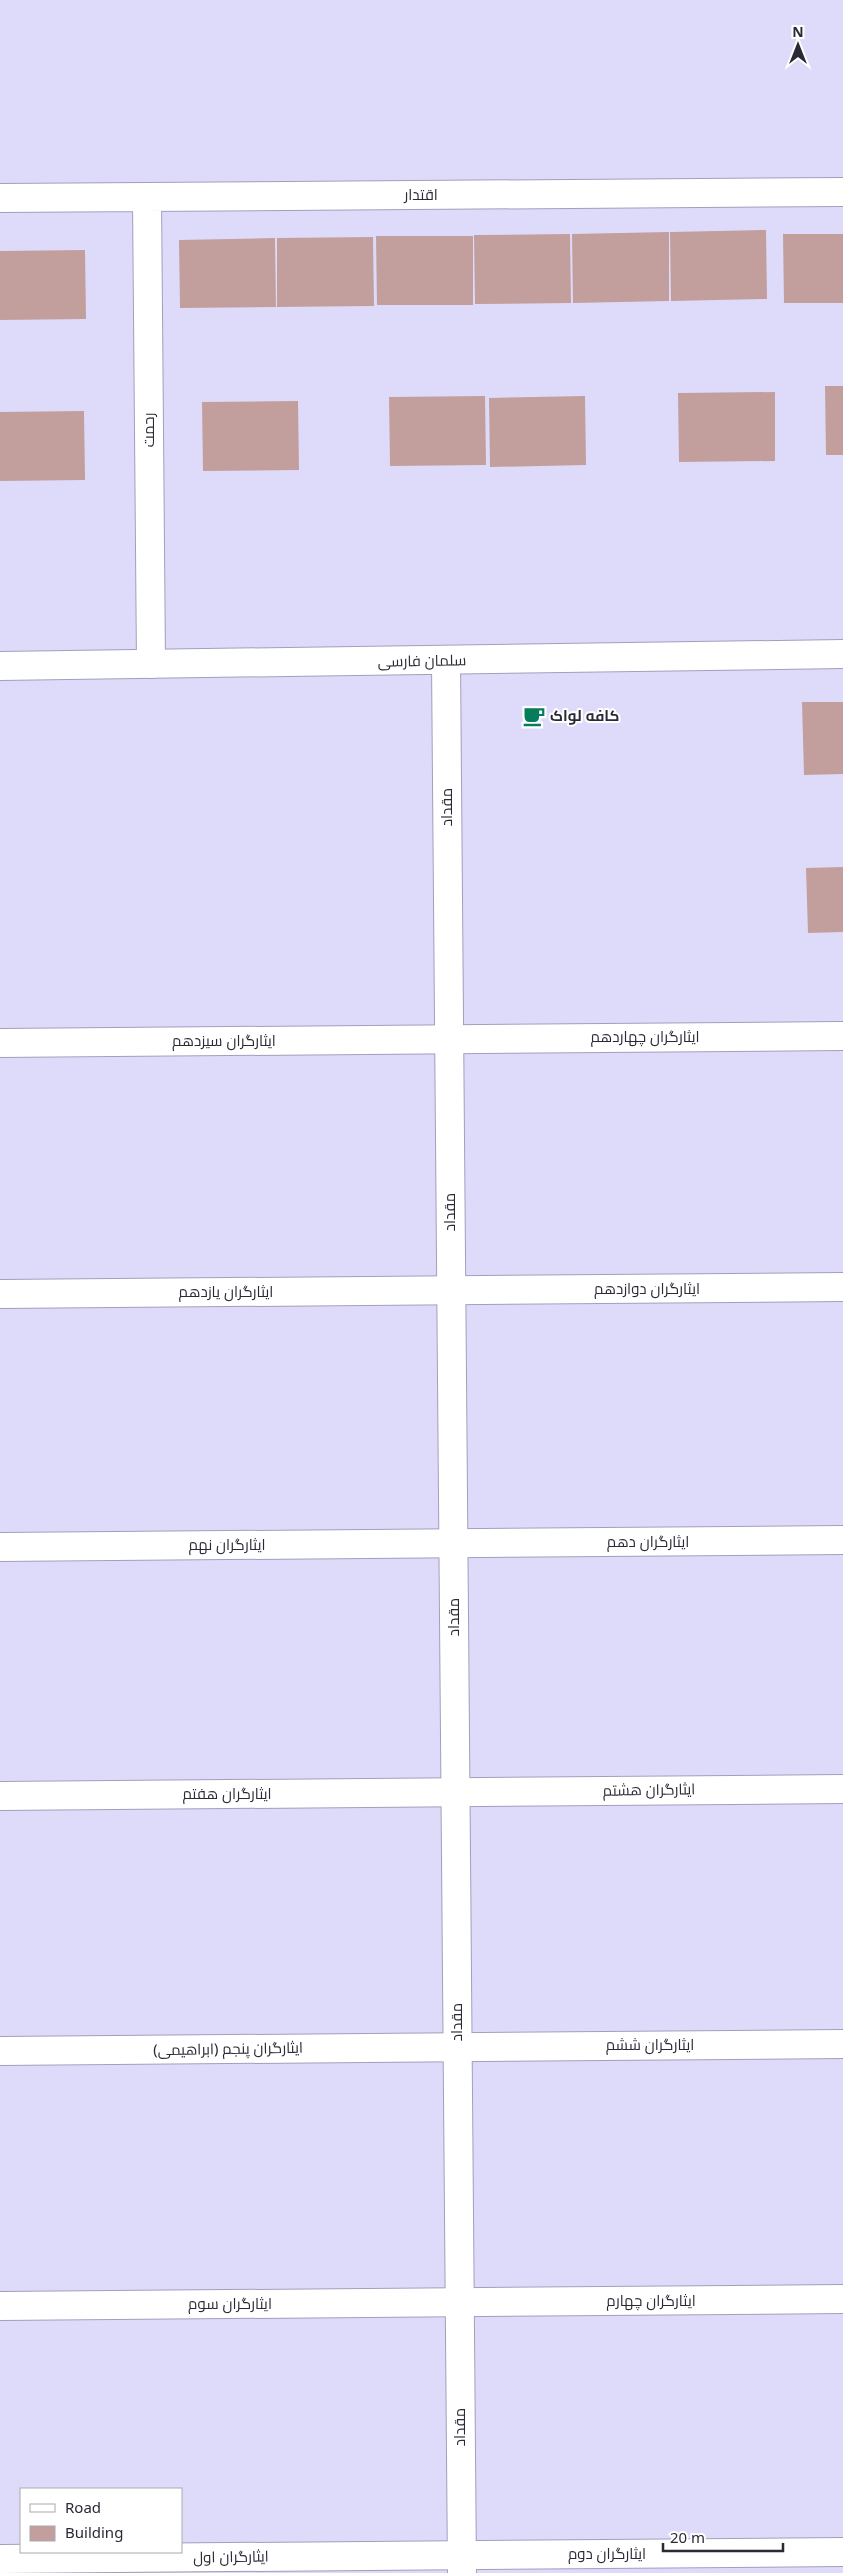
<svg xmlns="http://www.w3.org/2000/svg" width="843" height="2573" font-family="'Noto Sans',Cairo,sans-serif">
  <rect width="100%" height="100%" fill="#dedbfa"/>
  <path fill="#c29f9c" d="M766 230 767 299 671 301 670 232Z
    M669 232V301L573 303 572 234Z
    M570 234 571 303 475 304 474 235Z
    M783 234H843V303H784Z
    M376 236H473V305H377Z
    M373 237 374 306 277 307V238Z
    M275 238 276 307 180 308 179 240Z
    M85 250 86 319 0 320V251Z
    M825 386H843V455H826Z
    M775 392V461L679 462 678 393Z
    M485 396 486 465 390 466 389 397Z
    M585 396 586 465 490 467 489 398Z
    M298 401 299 470 203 471 202 402Z
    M84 411 85 480 0 481V412Z
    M802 702H843V774L804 775Z
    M843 867V932L808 933 806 868Z"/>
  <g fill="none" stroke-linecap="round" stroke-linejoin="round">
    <g stroke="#a29fbc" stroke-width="30">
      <path id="minor" d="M147 197 151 664
        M0 198 843 192
        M0 1043 842 1036
        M0 1294 843 1287
        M0 1547 843 1540
        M0 1796 843 1789
        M0 2051 843 2044
        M0 2306 843 2299
        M0 2559 843 2552"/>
    </g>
    <g stroke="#a29fbc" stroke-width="30">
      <path id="tertiary" d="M446 661 462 2573
        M0 666 843 654"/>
    </g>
    <use href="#minor" stroke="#fff" stroke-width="28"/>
    <use href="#tertiary" stroke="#fff" stroke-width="28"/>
  </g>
  <defs>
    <g id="cafe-bare" transform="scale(1.725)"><path d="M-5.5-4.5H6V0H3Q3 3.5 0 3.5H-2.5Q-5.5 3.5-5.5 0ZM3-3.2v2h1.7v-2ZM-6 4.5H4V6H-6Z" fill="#057c5a" stroke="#fff" stroke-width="2.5" paint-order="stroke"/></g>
  </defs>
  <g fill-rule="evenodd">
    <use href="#cafe-bare" x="534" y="716"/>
  </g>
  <g text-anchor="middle" stroke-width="4" stroke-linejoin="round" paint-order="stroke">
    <g font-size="15" fill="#2a2935" stroke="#fff">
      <text x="421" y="200">اقتدار</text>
      <text transform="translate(149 430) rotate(-90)" y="5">رحمت</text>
      <text transform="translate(422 661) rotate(-1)" y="5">سلمان فارسی</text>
      <text transform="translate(447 807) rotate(-90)" y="5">مقداد</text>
      <text x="645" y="1042">ایثارگران چهاردهم</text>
      <text x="224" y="1046">ایثارگران سیزدهم</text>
      <text transform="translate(450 1212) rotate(-90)" y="5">مقداد</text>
      <text x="647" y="1294">ایثارگران دوازدهم</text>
      <text x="226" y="1297">ایثارگران یازدهم</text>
      <text x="648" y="1547">ایثارگران دهم</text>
      <text x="227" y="1550">ایثارگران نهم</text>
      <text transform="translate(454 1617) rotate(-90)" y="5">مقداد</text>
      <text transform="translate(649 1790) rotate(-1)" y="5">ایثارگران هشتم</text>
      <text x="227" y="1799">ایثارگران هفتم</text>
      <text transform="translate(457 2022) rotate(-90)" y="5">مقداد</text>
      <text x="650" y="2050">ایثارگران ششم</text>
      <text transform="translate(228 2049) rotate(-1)" y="5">ایثارگران پنجم (ابراهیمی)</text>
      <text x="651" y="2306">ایثارگران چهارم</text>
      <text x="230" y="2309">ایثارگران سوم</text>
      <text transform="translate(460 2427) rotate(-90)" y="5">مقداد</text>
      <text x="607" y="2559">ایثارگران دوم</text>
      <text transform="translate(231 2557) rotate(-1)" y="5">ایثارگران اول</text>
    </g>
    <g font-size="15" font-weight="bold" fill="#2a2935" stroke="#fff" text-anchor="start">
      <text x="550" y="721">کافه لواک</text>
    </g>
  </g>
  <rect x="20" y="2488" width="162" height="65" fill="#ffffff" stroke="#aaa9ae"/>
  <rect x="30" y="2504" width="25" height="8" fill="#ffffff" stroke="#aaa9ae"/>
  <text x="65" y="2513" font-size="15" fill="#2a2935">Road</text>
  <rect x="30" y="2526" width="25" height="15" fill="#c29f9c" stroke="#aaa9ae"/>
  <text x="65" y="2538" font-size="15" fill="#2a2935">Building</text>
  <g transform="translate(798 45)" stroke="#ffffff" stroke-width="4" paint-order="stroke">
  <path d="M0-4L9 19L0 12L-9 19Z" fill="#2a2935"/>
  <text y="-8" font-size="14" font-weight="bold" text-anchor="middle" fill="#2a2935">N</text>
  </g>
  <path d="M663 2543v8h120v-8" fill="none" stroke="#2a2935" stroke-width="2.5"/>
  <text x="670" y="2543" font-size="15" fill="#2a2935" stroke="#ffffff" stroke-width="4" paint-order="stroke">20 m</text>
</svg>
